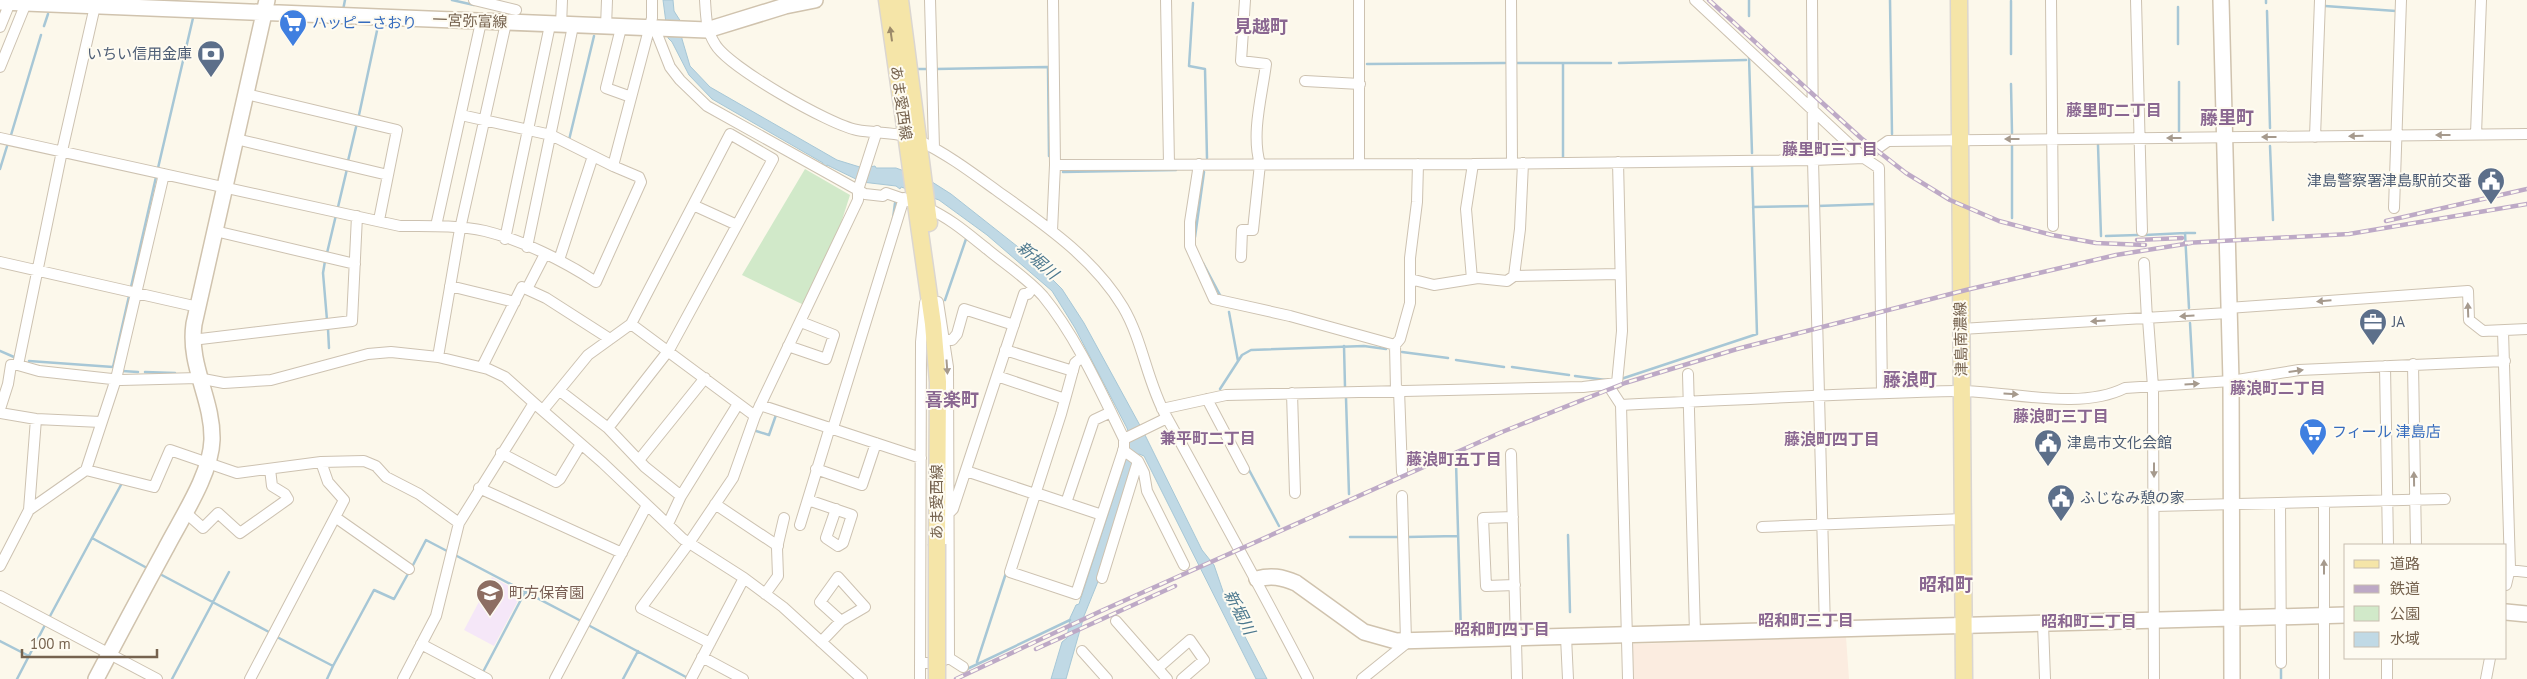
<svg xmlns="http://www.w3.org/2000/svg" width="2527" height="679" font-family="'PT Sans','Noto Sans JP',sans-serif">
  <rect width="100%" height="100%" fill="#fcf8eb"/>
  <path fill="#fbece0" d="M1846 637 1849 679H1631V644Z"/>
  <path fill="#f5e7f8" d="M492 577 522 593 494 646 464 630Z"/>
  <path fill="#d1e9c9" d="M805 169 850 195 835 242 806 306 742 275Z"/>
  <path fill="#c0d9e5" stroke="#a7c7d6" d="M663 0H673L674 11 681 22 682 39 690 66 710 87 837 160 863 168 875 166 876 168H896L929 180 951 194 1027 254 1062 289 1084 323 1143 431 1202 550 1214 565 1226 600 1267 679H1256L1144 456 1139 454 1136 456 1099 579 1084 616 1066 679H1051L1062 642 1067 638 1070 618 1076 605 1079 604 1128 453 1130 438 1127 428 1075 328 1052 291 987 235 939 200 901 187 900 189 896 186 862 182 827 165 826 167 822 165 823 163 712 99 689 75 672 42 668 38Z"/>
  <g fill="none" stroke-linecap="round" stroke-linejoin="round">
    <path stroke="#a7c7d6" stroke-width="2.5" d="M452 0 474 5
      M1749 0V16
      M1890 0 1892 134
      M2266 0V3
      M2011 1V54
      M1193 3 1189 66 1205 69 1207 158
      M2325 6 2396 11
      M343 10 345 0
      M2267 11 2270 128
      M44 26 48 14
      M2178 44V7
      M1749 57 1752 153
      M1515 63H1611
      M1619 63 1746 60
      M1367 64 1505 63
      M1563 64V157
      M918 69H928
      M936 69 1048 67 1049 156
      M2179 82V131
      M2011 84 2012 133
      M359 115 378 26
      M11 135 41 35
      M569 140 594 36
      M2012 145V218
      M2098 145 2101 236
      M2270 146 2273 220
      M348 161 357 123
      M158 168 193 18
      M0 169 8 143
      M1063 172 1176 170
      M1817 206 1876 204
      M338 207 347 169
      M1753 207 1812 206
      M893 219 895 203
      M2145 235 2185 233
      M2106 236 2138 235
      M1195 237 1204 172
      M327 253 336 215
      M325 261 323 273 327 320
      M1203 263 1220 295
      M131 287 156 177
      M945 300 966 239
      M2189 308 2185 233H2195
      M1229 312 1238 361
      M2190 323 2193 377
      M328 329 329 348
      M1344 346 1345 387
      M0 351 14 357
      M1402 352 1448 358
      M1456 360 1504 367
      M29 361 113 367 129 296
      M1512 367 1569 375
      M122 371 138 372
      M145 372 175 373
      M1575 376 1606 380
      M1621 379 1757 334 1752 166
      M1220 389 1242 355 1251 350 1364 346 1386 349
      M1346 398 1349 494
      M753 430 769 435 776 415
      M1456 462 1461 633
      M1248 468 1279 526
      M1568 535 1570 612
      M1350 537H1399
      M1407 537 1458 536
      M92 538 122 483
      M455 555 581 621
      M412 567 426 540 447 551
      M158 573 269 632
      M49 618 92 538 147 568
      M588 625 686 677
      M277 637 333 666 374 590 394 599 409 572
      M0 641 29 656
      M977 662 1006 573
      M2281 666V679
      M965 670 1070 620
      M483 672 525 592
      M17 679 45 625
      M172 679 229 572
      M327 679 333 666
      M623 679 638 651"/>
    <g stroke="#cdc2b1" stroke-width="12">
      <path id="street" d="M474 0 516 10
        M705 0C706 16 706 30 715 44 728 67 830 125 857 130 873 133 890 132 906 136
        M930 0 934 148
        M1166 0 1169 164
        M1511 0 1512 163
        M1695 0 1864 158 1879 168 1882 393
        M1812 0 1813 160 1825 630
        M2051 0 2053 226
        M2136 0 2142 231
        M561 26 562 0
        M0 27 11 0
        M606 27 607 0
        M621 28 606 88 631 97
        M655 29 670 67 680 80 707 106 865 194 883 196 886 193 915 203
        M0 67 26 3
        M1305 81 1360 84
        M246 94 397 130 379 220
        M461 115 551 135 613 166
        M2476 134 2481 0
        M2315 137 2320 0
        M0 138 400 226C428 226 458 225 485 231 522 240 564 261 596 282L641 182 639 177 613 166 652 18V0
        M236 139 388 175
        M920 141C947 154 971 172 996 190 1042 223 1093 257 1123 307 1143 341 1147 382 1166 416 1214 503 1262 590 1308 679
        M1199 164 1190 222V246L1214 299 1290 316 1395 345
        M1359 164V0
        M1055 165 1473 164 1813 160 1864 158 1888 141 2527 134
        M693 205 737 225
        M927 208C950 218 968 234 987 249 1005 264 1027 278 1043 296 1076 336 1101 392 1124 439V448L1076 594 1010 572 1061 414 1075 363 1082 357
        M2394 208 2401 0
        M436 226 481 22
        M215 231 355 264
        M1052 231 1055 165 1053 0
        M505 239 550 25
        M527 247 573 26
        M1241 257 1242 230H1253L1260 164C1251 133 1262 96 1266 64L1241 61 1245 0
        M559 260 593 156
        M0 262 198 307
        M2144 263 2147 319
        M1514 276 1520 229 1523 163
        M1410 279 1434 285 1478 278 1507 281 1514 276 1620 274
        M1472 279 1466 209 1473 164
        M450 286 515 302
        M527 289 545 254
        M2228 308 2468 291 2469 320 2483 331 2527 329
        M2148 319 2153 387 2154 679
        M631 324 755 416 858 200V190L877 131
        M1961 329 2228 313
        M2503 331 2510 568 2506 585
        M192 340 352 321 357 216
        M944 340H952L957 334 964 309 1014 325
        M788 346 826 359 834 335 801 322
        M1005 350 1073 371
        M438 357 460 229 506 23
        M2413 364 2416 545
        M18 365 62 151 95 6
        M2385 366 2388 545
        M482 367 522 287 546 298 610 339
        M1688 374 1695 633
        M997 376 1065 399
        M1608 385 1621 405 1628 679
        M1396 390 1395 345 1400 339 1410 303V258L1417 202 1418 164
        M1399 390 1402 472
        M560 391 608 428 645 467 681 496
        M1292 393 1295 493
        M1207 399 1244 469
        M760 405 921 458
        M1621 405C1734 400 1847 393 1959 391 2009 391 2079 411 2125 388L2231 381 2299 370 2505 361
        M0 409 8 384 11 365H18L39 371 121 380 198 378 224 383 271 380 368 354 391 352 438 357 488 369 505 377 534 403 603 463 683 539 744 578 783 607 862 679
        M1162 409 1226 395 1583 387 1617 383 1622 331 1618 162
        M543 410 588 355 631 324 730 134 773 159 669 350 608 428
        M0 413 36 419 101 422
        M833 428 904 198
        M1124 439 1167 418
        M1123 450 1138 461 1144 473 1147 491 1184 565
        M501 453 556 482 560 479 581 444
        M1511 454 1517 679
        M639 460 705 378
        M816 469 862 485 876 443
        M86 470 116 379 164 174
        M966 471 1035 494
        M479 488 622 553
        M1036 493 1102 515
        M1402 496 1406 641
        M808 500 852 515 843 543 838 546 826 538 836 509
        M2324 502V679
        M1066 503 1094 420 1111 412
        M2280 503 2281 663
        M715 504 778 546
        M2154 506 2445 499
        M29 510 36 419
        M185 512 203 528 218 513 240 533 288 499 285 494 272 486 270 469
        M949 513 953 509 1024 294H1028L1033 287
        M335 517 409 569
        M1513 517 1483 518 1486 586 1515 585
        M668 524 681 496 738 404
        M800 525 830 427
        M1762 527 1963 519
        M0 566 29 510 86 470 154 487 170 450 237 473 321 462 364 461 376 466 386 477 419 494 459 523
        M2509 570 2527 572
        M1102 578 1138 461
        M765 594 778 576 777 548 784 518
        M0 596 157 679
        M1116 621 1167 679
        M2043 624 2045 679
        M1566 637 1568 679
        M821 642 841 621 865 607 838 577 820 602 841 621
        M710 643 641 608 689 543 733 478 755 416
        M421 644 487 679
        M1082 651 1107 679
        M702 657 743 679
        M949 658 963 667
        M920 662 935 664 949 658 948 367 938 302
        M1158 668 1190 640 1204 660 1182 679
        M250 679 344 500 328 482 321 462
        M403 679 436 616 459 523 534 403
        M555 679 647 505
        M691 679 744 578
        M920 679 921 342 925 303
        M1362 679 1409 641
        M2387 679V658
        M2486 679 2490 658"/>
    </g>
    <g stroke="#d0c3ae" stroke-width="18">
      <path id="secondary" d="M2221 0 2231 381 2232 679
        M0 2 707 30 785 6 815 0
        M1257 579C1271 575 1282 577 1296 583L1364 632 1396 641 2346 615
        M2506 612 2527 614
        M96 679C119 635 142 592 166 548 182 517 211 474 212 440 213 399 188 366 194 324L267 0"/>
    </g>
    <g stroke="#dbd6d1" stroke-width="19">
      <path id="primary" d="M887 0 933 324 938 382 937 544
        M900 0 929 223
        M1959 0 1964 679"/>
    </g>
    <use href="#street" stroke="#fff" stroke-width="10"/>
    <use href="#secondary" stroke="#fff" stroke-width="15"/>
    <use href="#primary" stroke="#f5e5a8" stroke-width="16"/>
    <g stroke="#bda9c6" stroke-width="4.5">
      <path id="rail" d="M1709 0 1861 138 1906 173 1950 200 1999 221 2052 235 2096 243 2145 245
        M2386 221 2527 189
        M2137 240 2182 238
        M2185 243 2349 234 2527 204
        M1036 649 1175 586
        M956 679 1101 611 1502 432 1625 383 1737 349 1966 290 2116 255 2191 243"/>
    </g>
    <use href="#rail" stroke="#fefbf1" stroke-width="2.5" stroke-dasharray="8" stroke-linecap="butt"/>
    <g stroke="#dbd6d1" stroke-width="19" stroke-linecap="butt">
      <path id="primary-bridge" d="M937 679V544"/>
    </g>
    <use href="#primary-bridge" stroke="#f5e5a8" stroke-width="16"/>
  </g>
  <defs><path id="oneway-solid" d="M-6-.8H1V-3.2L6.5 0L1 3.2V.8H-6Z" transform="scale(1.25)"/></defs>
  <use fill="#9c8a6a" href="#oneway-solid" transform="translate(891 34) rotate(-98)"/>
  <g fill="#a69a8d">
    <use href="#oneway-solid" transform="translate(2443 135) rotate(180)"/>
    <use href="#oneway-solid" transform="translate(2356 136) rotate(178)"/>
    <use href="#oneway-solid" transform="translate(2269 137) rotate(180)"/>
    <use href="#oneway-solid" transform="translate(2174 138) rotate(180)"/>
    <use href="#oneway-solid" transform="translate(2012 139) rotate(-180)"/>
    <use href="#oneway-solid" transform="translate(2324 301) rotate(175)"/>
    <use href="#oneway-solid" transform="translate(2468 310) rotate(-92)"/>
    <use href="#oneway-solid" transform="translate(2187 316) rotate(176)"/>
    <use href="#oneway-solid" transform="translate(2098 321) rotate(177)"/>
    <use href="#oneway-solid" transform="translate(947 367) rotate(86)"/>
    <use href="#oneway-solid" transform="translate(2296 371) rotate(-8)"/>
    <use href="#oneway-solid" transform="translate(2192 384) rotate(-4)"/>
    <use href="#oneway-solid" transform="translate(2011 394) rotate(4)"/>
    <use href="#oneway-solid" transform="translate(2154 470) rotate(90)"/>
    <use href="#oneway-solid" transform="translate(2414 479) rotate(-91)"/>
    <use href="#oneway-solid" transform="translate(2324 567) rotate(-90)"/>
  </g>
  <defs>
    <g id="supermarket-pin" transform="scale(1.4375)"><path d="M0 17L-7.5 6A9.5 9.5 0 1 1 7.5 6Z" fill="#3f7fe0" stroke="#fefbf1"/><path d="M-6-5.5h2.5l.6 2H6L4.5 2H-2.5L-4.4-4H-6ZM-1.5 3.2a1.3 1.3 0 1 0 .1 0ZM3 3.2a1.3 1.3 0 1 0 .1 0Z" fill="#fff"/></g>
    <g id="bank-pin" transform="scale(1.4375)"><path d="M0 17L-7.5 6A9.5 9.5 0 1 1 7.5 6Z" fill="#5c6f8a" stroke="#fefbf1"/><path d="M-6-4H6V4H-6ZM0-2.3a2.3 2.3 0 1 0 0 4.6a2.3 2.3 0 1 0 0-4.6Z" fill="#fff"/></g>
    <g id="civic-pin" transform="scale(1.4375)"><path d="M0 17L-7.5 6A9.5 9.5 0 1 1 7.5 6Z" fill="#5c6f8a" stroke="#fefbf1"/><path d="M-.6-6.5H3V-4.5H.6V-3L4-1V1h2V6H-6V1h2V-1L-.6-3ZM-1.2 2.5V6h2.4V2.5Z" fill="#fff"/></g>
    <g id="office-pin" transform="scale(1.4375)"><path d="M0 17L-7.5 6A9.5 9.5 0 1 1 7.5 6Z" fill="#5c6f8a" stroke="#fefbf1"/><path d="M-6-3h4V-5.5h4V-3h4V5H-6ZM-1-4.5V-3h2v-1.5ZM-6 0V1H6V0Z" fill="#fff"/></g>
    <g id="school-pin" transform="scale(1.4375)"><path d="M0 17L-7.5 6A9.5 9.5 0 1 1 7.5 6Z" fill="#8d6e63" stroke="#fefbf1"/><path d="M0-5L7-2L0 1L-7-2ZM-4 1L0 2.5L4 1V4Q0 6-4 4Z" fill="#fff"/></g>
  </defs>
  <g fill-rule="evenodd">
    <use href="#supermarket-pin" x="293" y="23"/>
    <use href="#bank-pin" x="211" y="54"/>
    <use href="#civic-pin" x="2491" y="181"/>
    <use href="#office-pin" x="2373" y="322"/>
    <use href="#supermarket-pin" x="2313" y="432"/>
    <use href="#civic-pin" x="2048" y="443"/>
    <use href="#civic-pin" x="2061" y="498"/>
    <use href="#school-pin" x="490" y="593"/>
  </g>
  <g text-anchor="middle" stroke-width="4" stroke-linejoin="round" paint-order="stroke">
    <g font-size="15" fill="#76634f" stroke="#fefbf1">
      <text transform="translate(470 21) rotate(2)" y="5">一宮弥富線</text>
      <text transform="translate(901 103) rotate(82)" y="5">あま愛西線</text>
      <text transform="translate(1961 339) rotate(-91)" y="5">津島南濃線</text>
      <text transform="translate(937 502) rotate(-90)" y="5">あま愛西線</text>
    </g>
    <g font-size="15" fill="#366cbe" stroke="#fefbf1" text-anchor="start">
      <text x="312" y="28">ハッピーさおり</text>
      <text x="2332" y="437">フィール 津島店</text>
    </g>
    <g font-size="15" fill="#4e5e75" stroke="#fefbf1" text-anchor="start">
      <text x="192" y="59" text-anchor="end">いちい信用金庫</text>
      <text x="2472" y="186" text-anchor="end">津島警察署津島駅前交番</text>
      <text x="2392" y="327">JA</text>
      <text x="2067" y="448">津島市文化会館</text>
      <text x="2080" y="503">ふじなみ憩の家</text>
    </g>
    <g font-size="15" fill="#785e54" stroke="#fefbf1" text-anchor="start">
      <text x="509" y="598">町方保育園</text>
    </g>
    <g font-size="16" font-weight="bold" fill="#8a6791" stroke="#fefbf1">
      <text x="2114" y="116">藤里町二丁目</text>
      <text x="1830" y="155">藤里町三丁目</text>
      <text x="2278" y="394">藤浪町二丁目</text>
      <text x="2061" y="422">藤浪町三丁目</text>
      <text x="1208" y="444">兼平町二丁目</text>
      <text x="1832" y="445">藤浪町四丁目</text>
      <text x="1454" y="465">藤浪町五丁目</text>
      <text x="1806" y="626">昭和町三丁目</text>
      <text x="2089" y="627">昭和町二丁目</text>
      <text x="1502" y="635">昭和町四丁目</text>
    </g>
    <g font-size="16" font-style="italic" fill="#4c788e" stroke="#fefbf1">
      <text transform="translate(1038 260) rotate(41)" y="6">新堀川</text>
      <text transform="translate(1240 612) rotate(63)" y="6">新堀川</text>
    </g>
    <g font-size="18" font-weight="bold" fill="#8a6791" stroke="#fefbf1">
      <text x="1261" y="33">見越町</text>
      <text x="2227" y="124">藤里町</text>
      <text x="1910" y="386">藤浪町</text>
      <text x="952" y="406">喜楽町</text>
      <text x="1946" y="591">昭和町</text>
    </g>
  </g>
  <rect x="2344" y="544" width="162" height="115" fill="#fefbf1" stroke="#c8beb0"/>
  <rect x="2354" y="560" width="25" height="8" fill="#f5e5a8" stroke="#c8beb0"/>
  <text x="2390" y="569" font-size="15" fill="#76634f">道路</text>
  <rect x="2354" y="585" width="25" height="8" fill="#bda9c6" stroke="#c8beb0"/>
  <text x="2390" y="594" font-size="15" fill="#76634f">鉄道</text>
  <rect x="2354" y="606" width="25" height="15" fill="#d1e9c9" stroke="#c8beb0"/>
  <text x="2390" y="619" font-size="15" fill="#76634f">公園</text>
  <rect x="2354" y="632" width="25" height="15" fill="#c0d9e5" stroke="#c8beb0"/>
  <text x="2390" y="644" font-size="15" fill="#76634f">水域</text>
  <path d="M22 649v8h135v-8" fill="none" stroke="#76634f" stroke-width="2.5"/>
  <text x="30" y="649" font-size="15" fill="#76634f" stroke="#fefbf1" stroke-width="4" paint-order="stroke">100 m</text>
</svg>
